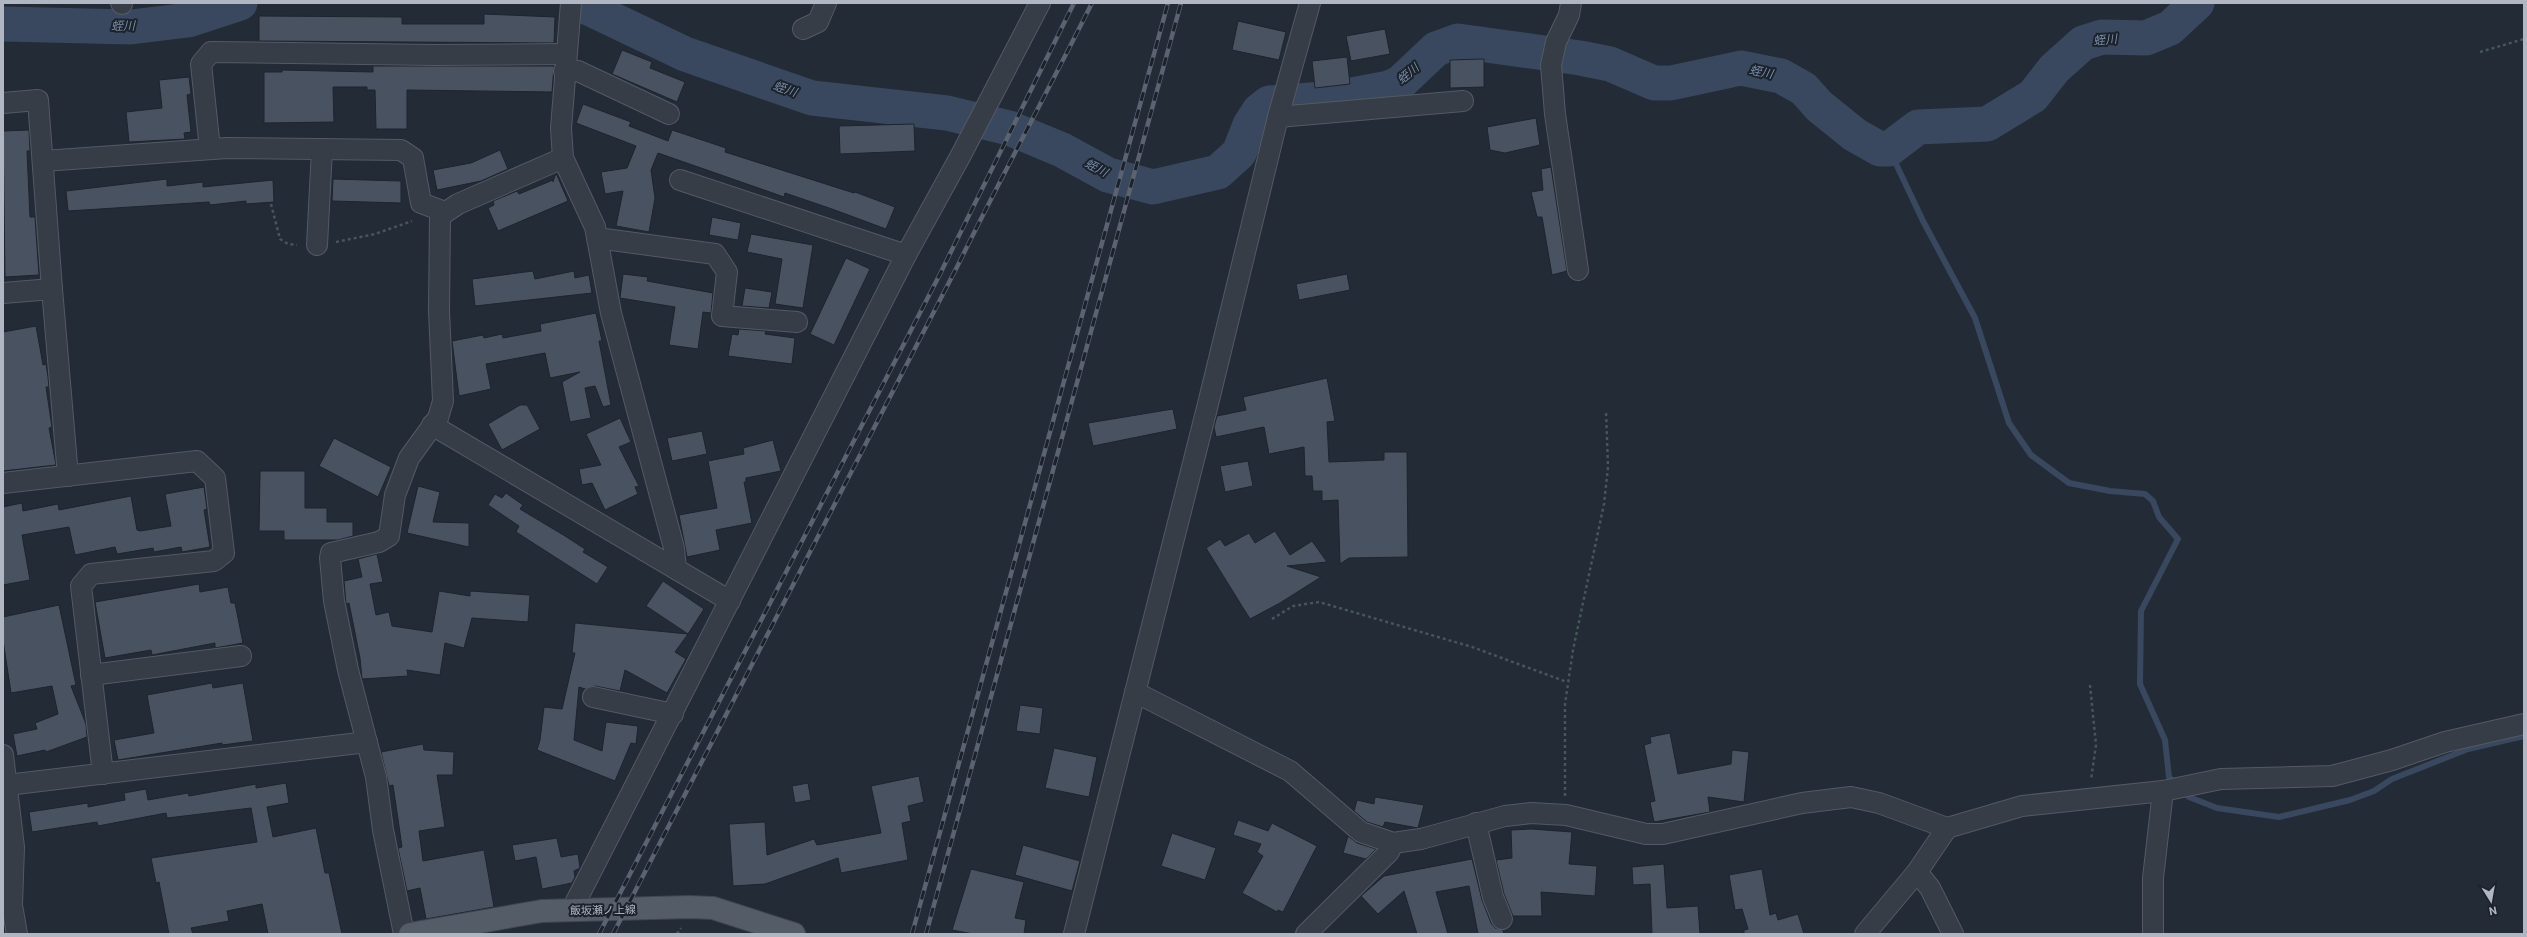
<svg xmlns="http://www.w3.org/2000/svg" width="2527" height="937" font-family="Roboto,'Noto Sans JP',sans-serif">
<rect width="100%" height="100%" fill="#222b36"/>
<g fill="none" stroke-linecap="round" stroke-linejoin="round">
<!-- stream -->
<g stroke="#39485f" stroke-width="6">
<path d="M 1889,149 L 1923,221 L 1975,318 L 2009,423 L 2031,455 L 2069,483 L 2110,491 L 2145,494 L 2153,501 L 2159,517 L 2178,539 L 2141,611 L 2140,684 L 2165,740 L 2169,777 L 2176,784"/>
<path d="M 2182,791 L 2189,797 L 2217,808 L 2279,817 L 2350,800 L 2374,791 L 2392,779 L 2468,749 L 2524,736"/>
</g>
<!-- river -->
<g stroke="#39485f" stroke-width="35">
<path d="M 578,3 L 685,54 L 812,98 L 947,113 L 1009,128 L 1062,150 L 1108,175 L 1153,187 L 1218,172 L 1239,153 L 1250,125 L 1259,111 L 1269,103 L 1336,98 L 1389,88 L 1400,83 L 1436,49 L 1458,41 L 1580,58 L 1610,64 L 1654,83 L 1671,83 L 1741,68 L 1781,76 L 1804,89 L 1819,106 L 1855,135 L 1880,149 L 1889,149 L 1918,127 L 1987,124 L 2033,96 L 2054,69 L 2083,43 L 2102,37 L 2146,38 L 2170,28 L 2197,3"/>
<path d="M 3,24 L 131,27 L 188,20 L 240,3"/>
</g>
</g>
<!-- building -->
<g fill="#495260" stroke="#1d242e">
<path d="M 484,14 L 555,17 L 554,43 L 259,41 L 259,16 L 402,17 L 402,24 L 484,24 Z"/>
<path d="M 1238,21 L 1286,32 L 1279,60 L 1232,50 Z"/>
<path d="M 1385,29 L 1390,54 L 1351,61 L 1346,36 Z"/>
<path d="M 622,50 L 652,62 L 650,68 L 685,82 L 677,102 L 612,74 Z"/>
<path d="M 1347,57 L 1350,84 L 1315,88 L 1312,61 Z"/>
<path d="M 1484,59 L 1484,87 L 1450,88 L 1450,60 Z"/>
<path d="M 373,66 L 554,66 L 552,92 L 407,90 L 407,129 L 376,129 L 375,90 L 367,90 L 367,87 L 333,87 L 334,122 L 264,123 L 264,72 L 282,72 L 282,70 L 373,72 Z"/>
<path d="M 189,77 L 191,94 L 187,95 L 191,132 L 184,133 L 185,139 L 129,142 L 126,112 L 162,108 L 159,80 Z"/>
<path d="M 583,104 L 631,122 L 629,126 L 668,141 L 672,130 L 726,148 L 725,152 L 854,193 L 855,192 L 895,207 L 886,229 L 832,209 L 785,193 L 784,197 L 658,153 L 651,170 L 655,198 L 649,232 L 616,226 L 623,191 L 605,194 L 601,172 L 627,168 L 636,146 L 576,123 Z"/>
<path d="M 1536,118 L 1540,145 L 1505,153 L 1490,150 L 1487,127 Z"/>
<path d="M 914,124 L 915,151 L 840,154 L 839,126 Z"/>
<path d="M 29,130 L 30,151 L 27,151 L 30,217 L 35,217 L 39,275 L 5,277 L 3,131 Z"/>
<path d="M 500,150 L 508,169 L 481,181 L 437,190 L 433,170 L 471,163 Z"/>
<path d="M 1551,167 L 1567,271 L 1552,275 L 1542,217 L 1537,217 L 1531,192 L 1543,190 L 1541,169 Z"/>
<path d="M 556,173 L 568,201 L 498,231 L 488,208 L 494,205 L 493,201 L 517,191 L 519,194 L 553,180 L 553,182 Z"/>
<path d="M 167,179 L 167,186 L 203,182 L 203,187 L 273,180 L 274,202 L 246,204 L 246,201 L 210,205 L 209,202 L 68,211 L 66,191 Z"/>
<path d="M 333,179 L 401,181 L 401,203 L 332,201 Z"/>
<path d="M 712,217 L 741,223 L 738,240 L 709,235 Z"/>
<path d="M 751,234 L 813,245 L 803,308 L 775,304 L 782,259 L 747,252 Z"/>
<path d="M 846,258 L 870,269 L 834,345 L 810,334 Z"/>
<path d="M 533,271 L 535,279 L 574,271 L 575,278 L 589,275 L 592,293 L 475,306 L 472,279 Z"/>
<path d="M 623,274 L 648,277 L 647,281 L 713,293 L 711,313 L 703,312 L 698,349 L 669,345 L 675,307 L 620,298 Z"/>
<path d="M 1347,274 L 1350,290 L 1299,300 L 1296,284 Z"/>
<path d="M 745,288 L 772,292 L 769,308 L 742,306 Z"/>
<path d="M 596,313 L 602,341 L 599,341 L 611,405 L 603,407 L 595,386 L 585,388 L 591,418 L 570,422 L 562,382 L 580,372 L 550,378 L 545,353 L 486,364 L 491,389 L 459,396 L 452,341 L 483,335 L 484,338 L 502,334 L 503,338 L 541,331 L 540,324 Z"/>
<path d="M 36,326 L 43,365 L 46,364 L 48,377 L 49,387 L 46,387 L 52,427 L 49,428 L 56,465 L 3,471 L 3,332 Z"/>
<path d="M 739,329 L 766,331 L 765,334 L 795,338 L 792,364 L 728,356 L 732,334 L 738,335 Z"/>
<path d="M 1327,378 L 1335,421 L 1327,422 L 1329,462 L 1384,460 L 1384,452 L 1407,452 L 1408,557 L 1349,558 L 1340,564 L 1338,500 L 1322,501 L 1322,491 L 1313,491 L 1312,476 L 1305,476 L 1304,447 L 1269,454 L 1264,427 L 1216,437 L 1214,427 L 1217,416 L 1246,410 L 1243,397 Z"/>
<path d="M 520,405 L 527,405 L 540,429 L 502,450 L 488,424 Z"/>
<path d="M 1173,409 L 1177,429 L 1093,446 L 1088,423 Z"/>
<path d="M 620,418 L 631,442 L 619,447 L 639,486 L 635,487 L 638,494 L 605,510 L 592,483 L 582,485 L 579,469 L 601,465 L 586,434 Z"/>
<path d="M 702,431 L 707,454 L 672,461 L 667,438 Z"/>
<path d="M 334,438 L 391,467 L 378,497 L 319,466 Z"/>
<path d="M 773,440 L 781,471 L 746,478 L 746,482 L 744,482 L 752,523 L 716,530 L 720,550 L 687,557 L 679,515 L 717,508 L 708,461 L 744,454 L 743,448 Z"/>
<path d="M 1248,461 L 1253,486 L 1225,492 L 1220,466 Z"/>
<path d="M 260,471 L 305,471 L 305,508 L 327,508 L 327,522 L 353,522 L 353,536 L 338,540 L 284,540 L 284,531 L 259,531 Z"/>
<path d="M 418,486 L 440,492 L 433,522 L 469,523 L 469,547 L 407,533 Z"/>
<path d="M 204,487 L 207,509 L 204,510 L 210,547 L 182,552 L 181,547 L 154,552 L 153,548 L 117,554 L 115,547 L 75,555 L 69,527 L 22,535 L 30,580 L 3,585 L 3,507 L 22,503 L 23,511 L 58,504 L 59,510 L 131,496 L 137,530 L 140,531 L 171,526 L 165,494 Z"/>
<path d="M 506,493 L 523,505 L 520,509 L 565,536 L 585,549 L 583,552 L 608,567 L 597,584 L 516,532 L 519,526 L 488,505 L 495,494 L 502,498 Z"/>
<path d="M 1275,531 L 1290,555 L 1312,541 L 1327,562 L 1287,566 L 1321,577 L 1280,603 L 1250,619 L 1206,548 L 1220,539 L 1225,546 L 1249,533 L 1255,543 Z"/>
<path d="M 377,554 L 383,582 L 370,584 L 376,615 L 389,612 L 392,626 L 432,632 L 439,591 L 470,596 L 470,591 L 530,595 L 528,622 L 472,618 L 464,648 L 445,643 L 440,675 L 407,670 L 408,676 L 362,679 L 360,658 L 349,603 L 346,604 L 344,581 L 362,577 L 358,559 Z"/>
<path d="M 663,581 L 704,609 L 688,634 L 646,606 Z"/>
<path d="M 199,584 L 200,592 L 228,587 L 231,603 L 235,603 L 243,643 L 215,648 L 215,643 L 152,655 L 151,650 L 105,658 L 95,602 Z"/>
<path d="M 59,605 L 76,685 L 71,686 L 86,724 L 87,737 L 46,752 L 45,750 L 17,756 L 13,734 L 37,729 L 35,723 L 58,714 L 52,686 L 11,693 L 3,640 L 3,617 Z"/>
<path d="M 575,623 L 688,634 L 675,652 L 686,659 L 667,693 L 625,670 L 620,691 L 595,686 L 585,689 L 579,687 L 574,740 L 602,751 L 606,722 L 638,726 L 636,744 L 631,743 L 615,781 L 537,750 L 540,740 L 544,707 L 562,709 L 575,653 L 572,653 Z"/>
<path d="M 212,683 L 213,688 L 243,683 L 253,741 L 222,745 L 222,743 L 118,760 L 114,740 L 154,733 L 147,695 Z"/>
<path d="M 1020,705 L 1043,708 L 1040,734 L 1016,731 Z"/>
<path d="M 1670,733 L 1678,774 L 1731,764 L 1732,750 L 1749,752 L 1744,802 L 1708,797 L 1710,812 L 1654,822 L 1650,802 L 1655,801 L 1644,745 L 1651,743 L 1650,737 Z"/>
<path d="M 423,744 L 424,750 L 454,752 L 453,775 L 437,775 L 445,827 L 419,831 L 423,861 L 484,850 L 494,907 L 426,919 L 420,888 L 407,891 L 398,848 L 402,847 L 393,785 L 389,786 L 381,752 Z"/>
<path d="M 1054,748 L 1097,757 L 1089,797 L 1045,788 Z"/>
<path d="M 919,776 L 924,802 L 908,806 L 911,821 L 902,823 L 908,860 L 841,873 L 838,858 L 765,884 L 733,886 L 729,824 L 765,822 L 767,855 L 814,839 L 817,845 L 881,833 L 871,786 Z"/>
<path d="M 286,783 L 289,803 L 267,807 L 273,837 L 316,828 L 325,873 L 329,873 L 342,934 L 268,934 L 262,904 L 227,911 L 229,921 L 191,928 L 193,934 L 169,934 L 159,882 L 156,883 L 151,858 L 257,842 L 251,808 L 167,818 L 166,813 L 98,826 L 97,822 L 32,832 L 29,812 L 88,803 L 88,807 L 125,800 L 124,793 L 146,789 L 148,800 L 188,793 L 189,796 L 256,784 L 256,788 Z"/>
<path d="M 808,783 L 811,800 L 795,803 L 792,786 Z"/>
<path d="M 1375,797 L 1424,805 L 1418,828 L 1385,822 L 1383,827 L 1367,822 L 1354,811 L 1357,800 L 1374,804 Z"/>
<path d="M 1238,820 L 1268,831 L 1272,823 L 1317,846 L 1283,912 L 1278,910 L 1277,912 L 1242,893 L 1263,856 L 1257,852 L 1261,844 L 1233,835 Z"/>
<path d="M 1531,829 L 1572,832 L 1569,864 L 1597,866 L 1595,896 L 1541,892 L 1542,916 L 1513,916 L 1504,894 L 1496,860 L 1512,858 L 1511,830 Z"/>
<path d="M 1172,833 L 1216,848 L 1205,880 L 1161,866 Z"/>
<path d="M 1348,836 L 1357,843 L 1376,849 L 1366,859 L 1343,853 Z"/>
<path d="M 557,838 L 561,857 L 578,854 L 580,868 L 574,871 L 575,877 L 572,883 L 542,889 L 536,857 L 515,861 L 512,845 Z"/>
<path d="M 1023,845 L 1080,861 L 1072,891 L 1015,875 Z"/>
<path d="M 1472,859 L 1482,900 L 1491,923 L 1495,928 L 1503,930 L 1504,934 L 1478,934 L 1469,886 L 1436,892 L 1448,934 L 1417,934 L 1404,891 L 1378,914 L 1361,896 L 1384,876 Z"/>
<path d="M 1664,864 L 1667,908 L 1698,906 L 1700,934 L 1652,934 L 1650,884 L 1633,885 L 1632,867 Z"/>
<path d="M 971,869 L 1024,882 L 1015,918 L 1026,920 L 1024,934 L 973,934 L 952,930 Z"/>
<path d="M 1762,869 L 1770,915 L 1776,913 L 1778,920 L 1798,914 L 1804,934 L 1744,934 L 1744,930 L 1748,929 L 1742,909 L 1735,910 L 1729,875 Z"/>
</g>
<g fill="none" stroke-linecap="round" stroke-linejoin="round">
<!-- minor casing -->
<g stroke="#535a65" stroke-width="22">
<g id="minor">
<path d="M 121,3 L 122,4"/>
<path d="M 571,3 L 561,128 L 563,158 L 595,227 L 611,313 L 674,548 L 676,569"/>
<path d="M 1571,3 L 1569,15 L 1556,42 L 1551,65 L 1555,114 L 1578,270"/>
<path d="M 803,29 L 818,22 L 826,3"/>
<path d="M 564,71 L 578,71 L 669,114"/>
<path d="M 3,103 L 38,100 L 52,289 L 3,293"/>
<path d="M 1278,117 L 1463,101"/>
<path d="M 210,149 L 201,64 L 211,52 L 434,55 L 566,54"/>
<path d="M 43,161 L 227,148 L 401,150 L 413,158 L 421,203 L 445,212"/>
<path d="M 680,180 L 906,255"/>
<path d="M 597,238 L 715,254 L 727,272 L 722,316 L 797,322"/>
<path d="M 317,245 L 322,149"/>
<path d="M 52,289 L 68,476"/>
<path d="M 432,425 L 730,601"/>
<path d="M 3,483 L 197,461 L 215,478 L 224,553 L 214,561 L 91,574 L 81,586 L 103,774"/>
<path d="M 91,675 L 241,656"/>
<path d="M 1135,692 L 1290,771 L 1361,832 L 1393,843 L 1421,839 L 1505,816 L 1531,813 L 1566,815 L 1646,834 L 1663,834 L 1802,803 L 1851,797 L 1879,803 L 1947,828 L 2022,806 L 2163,791 L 2221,779 L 2332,776 L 2392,760 L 2445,742 L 2524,724"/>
<path d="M 593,697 L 673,714"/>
<path d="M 3,755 L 14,847 L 12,905 L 17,934"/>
<path d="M 7,785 L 367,742"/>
<path d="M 1476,823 L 1493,897 L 1502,919"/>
<path d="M 1917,872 L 1930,888 L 1953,934"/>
<path d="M 571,911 L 906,255 L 961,155 L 1040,3"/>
<path d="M 404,934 L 383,830 L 376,777 L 348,670 L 334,601 L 330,558 L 331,553 L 379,542 L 389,536 L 395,495 L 409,458 L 438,418 L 443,401 L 439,311 L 440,216 L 458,204 L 563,158"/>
<path d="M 1074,934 L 1207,408 L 1278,117 L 1310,3"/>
<path d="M 1306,934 L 1389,852 L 1393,843"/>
<path d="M 1865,934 L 1917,872 L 1947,828"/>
<path d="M 2153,934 L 2153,878 L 2163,791"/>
</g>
</g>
<!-- major casing -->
<g stroke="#3f4650" stroke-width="24">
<path id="major" d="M 410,934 L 542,911 L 690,907 L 713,908 L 794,934"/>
</g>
<!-- path -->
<g stroke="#465659" stroke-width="2.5" stroke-dasharray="3 3" stroke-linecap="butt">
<path d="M 2480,52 L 2524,39"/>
<path d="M 271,204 L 280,239 L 288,244 L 297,245"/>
<path d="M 336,242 L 375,234 L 412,221"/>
<path d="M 1272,619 L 1293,606 L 1319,602 L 1472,647 L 1567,682"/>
<path d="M 2090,685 L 2096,745 L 2091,780"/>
<path d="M 1565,796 L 1565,704 L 1573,650 L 1604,504 L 1608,467 L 1606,411"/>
<path d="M 677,934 L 681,928"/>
</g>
<!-- minor -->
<use href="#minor" stroke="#363d47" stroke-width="20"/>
<!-- major -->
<use href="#major" stroke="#545c67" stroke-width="22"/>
<!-- rail casing -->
<g stroke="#5a6370" stroke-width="4.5">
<g id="rail">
<path d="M 599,934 L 939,276 L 1074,3"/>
<path d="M 613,934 L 958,265 C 1001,177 1048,91 1092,3"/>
<path d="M 912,934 L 1168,3"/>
<path d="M 926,934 L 1181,3"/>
</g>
</g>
<!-- rail -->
<use href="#rail" stroke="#1b222c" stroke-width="3" stroke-dasharray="9" stroke-linecap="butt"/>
</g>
<g text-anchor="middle" stroke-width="4" stroke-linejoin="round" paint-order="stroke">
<!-- street labels -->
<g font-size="11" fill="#b0b7c3" stroke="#1b222c">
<text transform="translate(603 910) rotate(-1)" y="4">飯坂瀬ノ上線</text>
</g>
<!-- water labels -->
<g font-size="12" font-style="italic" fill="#7b8eaa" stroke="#1b222c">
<text transform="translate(123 26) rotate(-1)" y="4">蛭川</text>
<text transform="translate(2105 40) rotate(-6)" y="4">蛭川</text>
<text transform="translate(1761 72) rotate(11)" y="4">蛭川</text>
<text transform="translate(1408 74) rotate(-40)" y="4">蛭川</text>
<text transform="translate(785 89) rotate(19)" y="4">蛭川</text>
<text transform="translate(1096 168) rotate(27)" y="4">蛭川</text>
</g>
</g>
<!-- border -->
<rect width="2527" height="937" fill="none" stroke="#b0b7c3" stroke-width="8"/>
<!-- north arrow -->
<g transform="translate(2491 901) rotate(169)" stroke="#1b222c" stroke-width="3" paint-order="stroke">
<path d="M0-3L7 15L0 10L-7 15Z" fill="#b0b7c3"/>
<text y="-6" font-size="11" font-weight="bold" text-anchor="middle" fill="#b0b7c3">N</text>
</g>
</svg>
